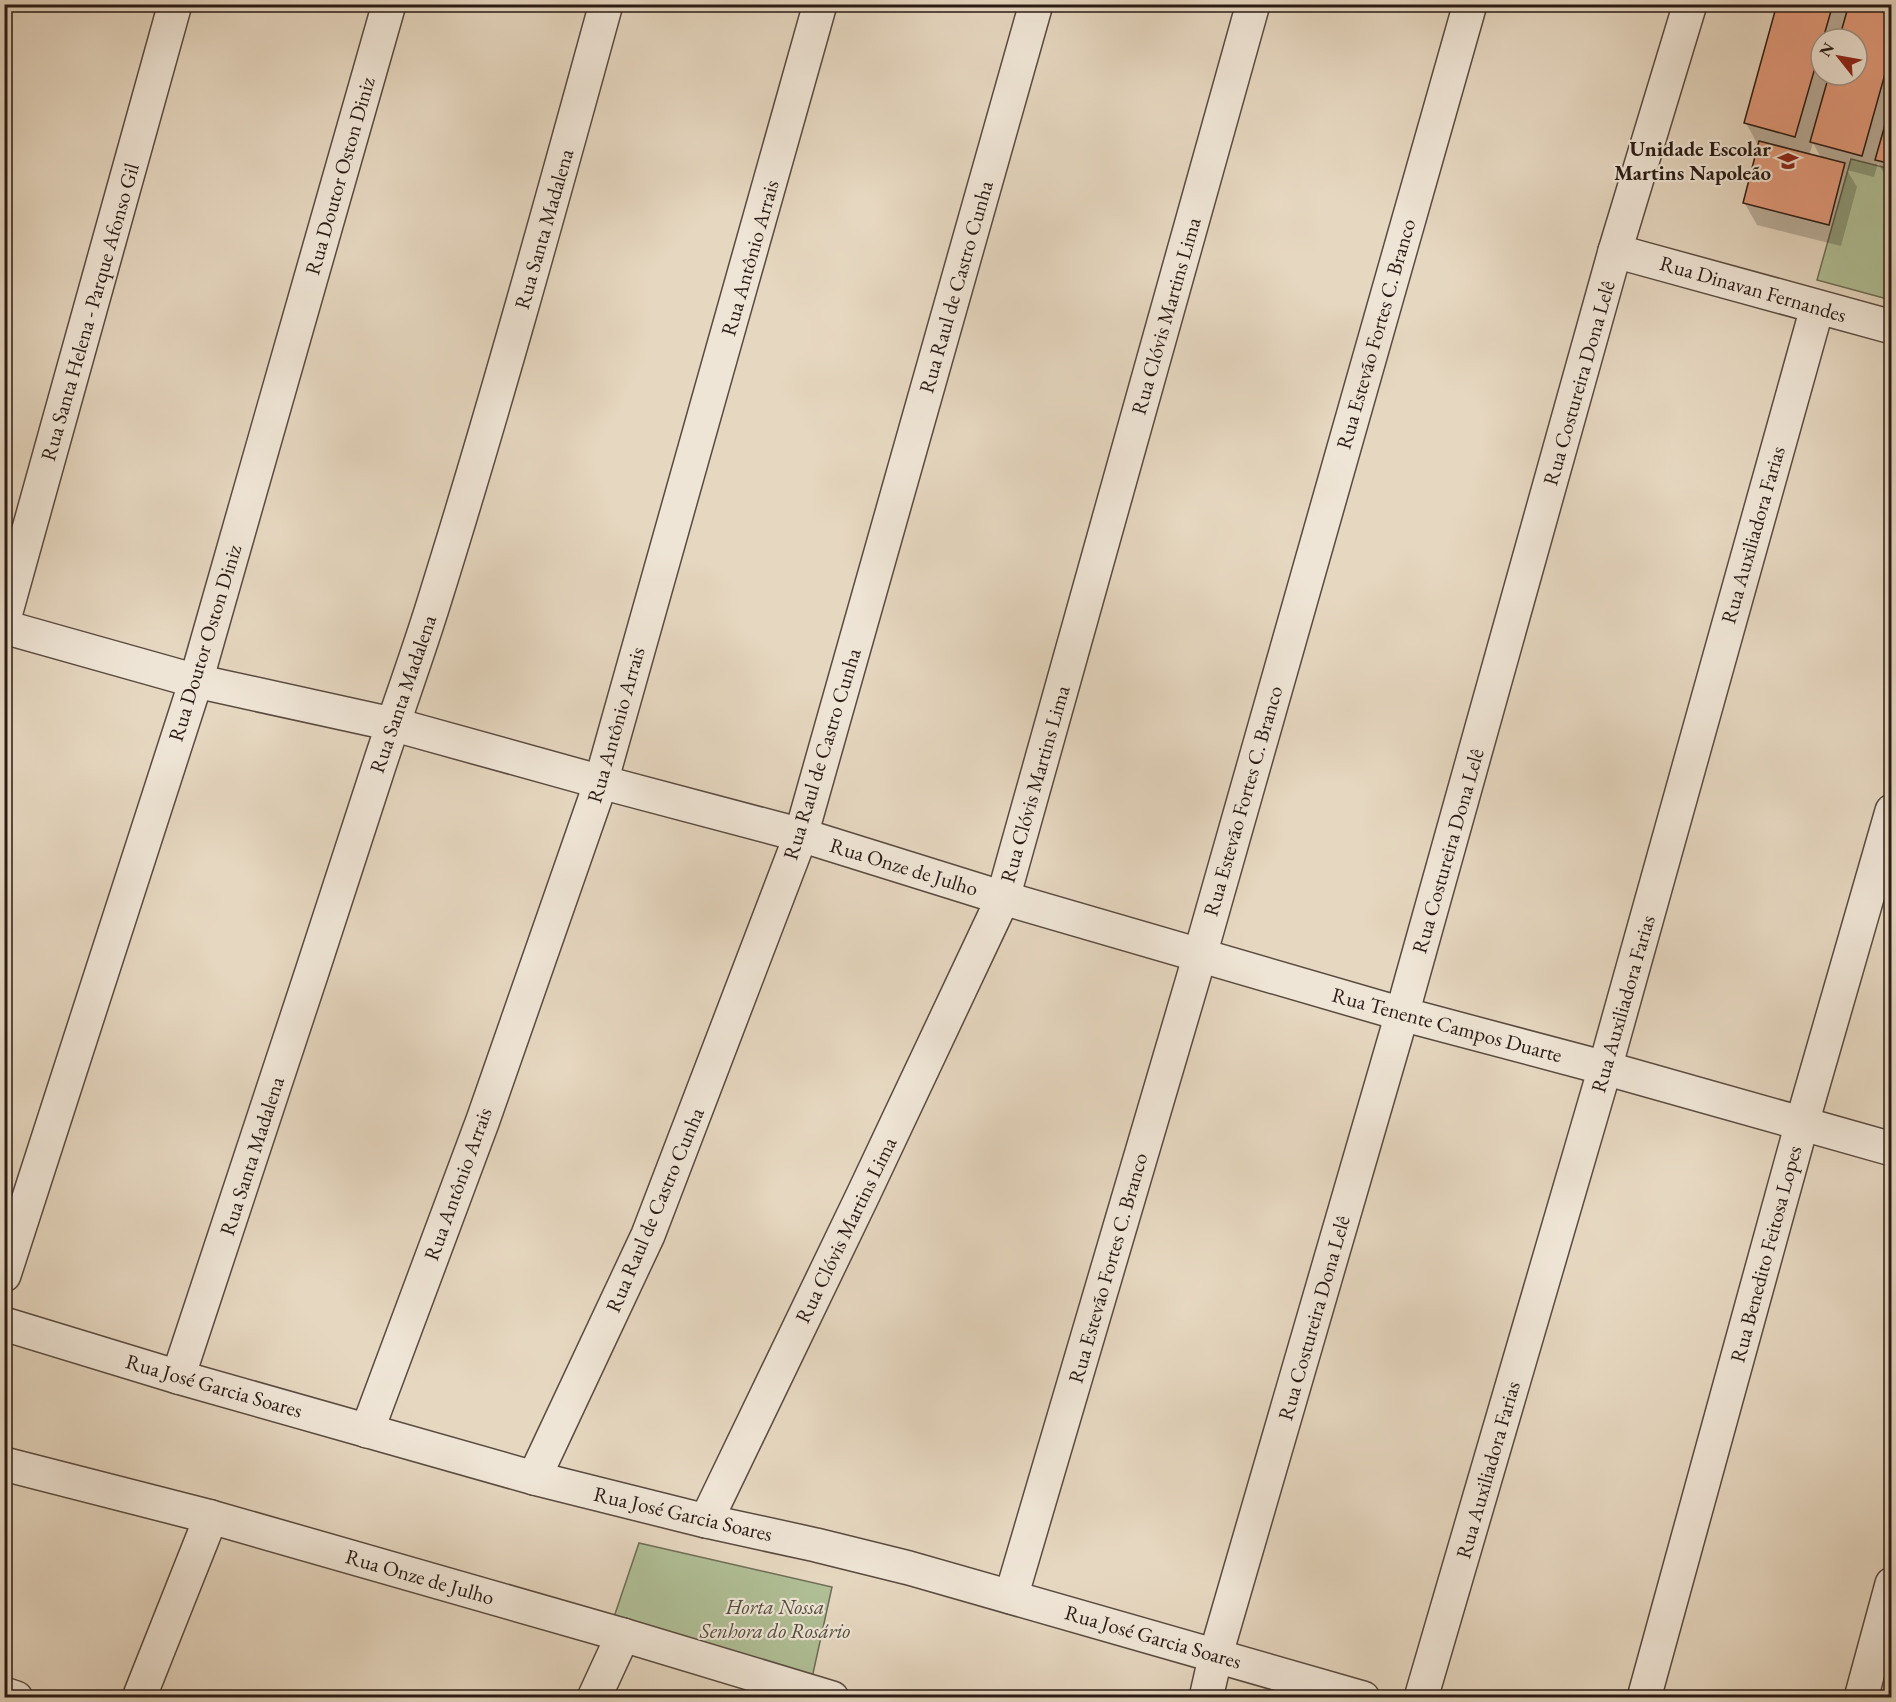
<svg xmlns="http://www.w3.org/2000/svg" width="1896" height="1702" font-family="'EB Garamond',serif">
<rect width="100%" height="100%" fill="#e6d7c0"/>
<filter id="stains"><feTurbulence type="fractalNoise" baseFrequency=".00333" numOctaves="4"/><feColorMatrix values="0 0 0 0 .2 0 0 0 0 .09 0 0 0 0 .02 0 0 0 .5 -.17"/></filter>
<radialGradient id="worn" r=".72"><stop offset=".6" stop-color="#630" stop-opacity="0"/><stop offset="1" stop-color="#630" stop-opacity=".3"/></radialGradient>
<!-- green -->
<g fill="#b0bf96" stroke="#6d6d56" stroke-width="1.5">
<path d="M 1851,159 L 1891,169 L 1891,300 L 1817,280 Z"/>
<path d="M 639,1543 L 832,1587 L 812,1678 L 614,1617 Z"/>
</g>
<!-- shadow -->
<path fill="#0003" fill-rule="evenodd" d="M 1779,4 L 1892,4 L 1892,182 L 1889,182 L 1878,163 L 1874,177 L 1847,170 L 1857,187 L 1841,246 L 1757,225 L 1744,202 L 1759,147 L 1746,123 ZM 1821,39 L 1857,39 L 1857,75 L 1821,75 ZM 1813,143 L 1822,159 L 1809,156 Z"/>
<!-- building -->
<g fill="#e39b7b" stroke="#2a1b15" stroke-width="1.5">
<path d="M 1777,4 L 1833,4 L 1823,39 L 1821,39 L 1821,47 L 1795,137 L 1744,123 Z"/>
<path d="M 1849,4 L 1892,4 L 1892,49 L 1862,156 L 1810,142 L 1829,75 L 1857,75 L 1857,39 L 1839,39 Z"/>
<path d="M 1892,100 L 1892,164 L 1875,160 Z"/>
<path d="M 1759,141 L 1845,163 L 1829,225 L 1743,203 Z"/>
</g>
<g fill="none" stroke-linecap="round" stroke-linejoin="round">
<!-- minor casing -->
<g stroke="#594a40" stroke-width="36">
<g id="minor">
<path d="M 1615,251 L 1892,327"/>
<path d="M 4,619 L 175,4"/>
<path d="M 4,627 L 196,681 L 392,724 L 601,782 L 801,835 L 1003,898 L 1402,1014 L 1605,1068 L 1892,1149"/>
<path d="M 4,1275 L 196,681 L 389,4"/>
<path d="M 4,1324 L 178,1377 L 534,1478 L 706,1521 L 816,1545 L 909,1568 L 1363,1698"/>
<path d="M 178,1377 C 246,1173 313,970 379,766 C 397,711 417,657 434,602 C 496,404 551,204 606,4"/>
<path d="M 367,1431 L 483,1120 L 601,782 L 820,4"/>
<path d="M 4,1464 L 211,1517 L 623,1635 L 832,1698"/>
<path d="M 534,1478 L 648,1235 L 801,835 L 1036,4"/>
<path d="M 706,1521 L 863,1195 L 1003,898 L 1253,4"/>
<path d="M 1011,1597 L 1200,955 L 1470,4"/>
<path d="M 4,1694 L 16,1698"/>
<path d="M 139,1698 L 211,1517"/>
<path d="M 594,1698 L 623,1635"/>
<path d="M 1206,1698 L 1216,1654 L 1402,1014 L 1615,251 L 1690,4"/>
<path d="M 1421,1698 L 1605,1068 L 1817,308"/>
<path d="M 1644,1698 L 1802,1123 L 1892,811"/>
<path d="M 1861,1698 L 1892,1584"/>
</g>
</g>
<!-- minor -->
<use href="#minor" stroke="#efe5d6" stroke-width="33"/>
</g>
<!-- icons -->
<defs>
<g id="school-bare" transform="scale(1.62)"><path d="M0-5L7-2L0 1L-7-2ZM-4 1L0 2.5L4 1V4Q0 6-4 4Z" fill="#8f2418" stroke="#efe5d6" stroke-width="2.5" paint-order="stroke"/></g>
</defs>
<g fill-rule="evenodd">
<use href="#school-bare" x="1788" y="161"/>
</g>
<g text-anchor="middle" stroke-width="4.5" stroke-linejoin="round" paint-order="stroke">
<!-- poi labels -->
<g font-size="21" font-weight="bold" fill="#2a1b15" stroke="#efe5d6" text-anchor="end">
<text x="1771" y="156">Unidade Escolar<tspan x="1771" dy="24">Martins Napoleão</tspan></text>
</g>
<!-- street labels -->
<g font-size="21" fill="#2a1b15" stroke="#efe5d6">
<text transform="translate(340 176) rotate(-74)" y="7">Rua Doutor Oston Diniz</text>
<text transform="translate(544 229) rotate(-74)" y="7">Rua Santa Madalena</text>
<text transform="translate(750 258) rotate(-74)" y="7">Rua Antônio Arrais</text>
<text transform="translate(956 287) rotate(-74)" y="7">Rua Raul de Castro Cunha</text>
<text transform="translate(1753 289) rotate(16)" y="7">Rua Dinavan Fernandes</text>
<text transform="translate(90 312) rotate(-74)" y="7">Rua Santa Helena - Parque Afonso Gil</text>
<text transform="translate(1166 316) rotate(-74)" y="7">Rua Clóvis Martins Lima</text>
<text transform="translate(1376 334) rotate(-74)" y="7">Rua Estevão Fortes C. Branco</text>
<text transform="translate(1579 383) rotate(-74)" y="7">Rua Costureira Dona Lelê</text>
<text transform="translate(1753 535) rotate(-74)" y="7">Rua Auxiliadora Farias</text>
<text transform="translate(205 643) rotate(-73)" y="7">Rua Doutor Oston Diniz</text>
<text transform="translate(403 694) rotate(-71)" y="7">Rua Santa Madalena</text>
<text transform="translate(616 725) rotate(-74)" y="7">Rua Antônio Arrais</text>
<text transform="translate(822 754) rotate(-73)" y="7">Rua Raul de Castro Cunha</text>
<text transform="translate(1035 784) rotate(-74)" y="7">Rua Clóvis Martins Lima</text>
<text transform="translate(1243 801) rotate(-74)" y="7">Rua Estevão Fortes C. Branco</text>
<text transform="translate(1448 851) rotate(-74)" y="7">Rua Costureira Dona Lelê</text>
<text transform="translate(904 867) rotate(17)" y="7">Rua Onze de Julho</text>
<text transform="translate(1623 1004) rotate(-74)" y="7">Rua Auxiliadora Farias</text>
<text transform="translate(1447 1025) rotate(15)" y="7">Rua Tenente Campos Duarte</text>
<text transform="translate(252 1156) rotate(-72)" y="7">Rua Santa Madalena</text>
<text transform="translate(458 1184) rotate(-70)" y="7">Rua Antônio Arrais</text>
<text transform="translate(655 1210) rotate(-67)" y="7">Rua Raul de Castro Cunha</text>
<text transform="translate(846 1230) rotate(-64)" y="7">Rua Clóvis Martins Lima</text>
<text transform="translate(1766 1254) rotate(-75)" y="7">Rua Benedito Feitosa Lopes</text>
<text transform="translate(1108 1268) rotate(-74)" y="7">Rua Estevão Fortes C. Branco</text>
<text transform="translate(1314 1318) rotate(-74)" y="7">Rua Costureira Dona Lelê</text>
<text transform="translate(214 1386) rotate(16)" y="7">Rua José Garcia Soares</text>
<text transform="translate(1488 1470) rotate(-74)" y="7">Rua Auxiliadora Farias</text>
<text transform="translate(683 1514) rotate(13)" y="7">Rua José Garcia Soares</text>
<text transform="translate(420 1577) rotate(16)" y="7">Rua Onze de Julho</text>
<text transform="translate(1153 1637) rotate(16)" y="7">Rua José Garcia Soares</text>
</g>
<!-- park labels -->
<g font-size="21" font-style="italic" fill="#524c3c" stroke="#efe5d6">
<text x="775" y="1614">Horta Nossa<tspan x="775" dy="24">Senhora do Rosário</tspan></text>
</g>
</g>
<!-- margin -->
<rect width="1896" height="1702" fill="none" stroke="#e6d7c0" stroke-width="24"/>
<rect x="6" y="6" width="1884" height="1690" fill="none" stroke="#2a1b15" stroke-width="3"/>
<rect x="12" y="12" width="1872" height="1678" fill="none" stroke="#2a1b15" stroke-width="1.5"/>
<!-- north arrow -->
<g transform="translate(1839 57) rotate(301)"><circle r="28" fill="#efe5d6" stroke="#a09489" stroke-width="1.5"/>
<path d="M0-4.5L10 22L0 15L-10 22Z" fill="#8f2418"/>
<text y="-9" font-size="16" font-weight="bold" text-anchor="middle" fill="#2a1b15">N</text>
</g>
<rect width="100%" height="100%" filter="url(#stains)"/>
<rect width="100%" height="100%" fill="url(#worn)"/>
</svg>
